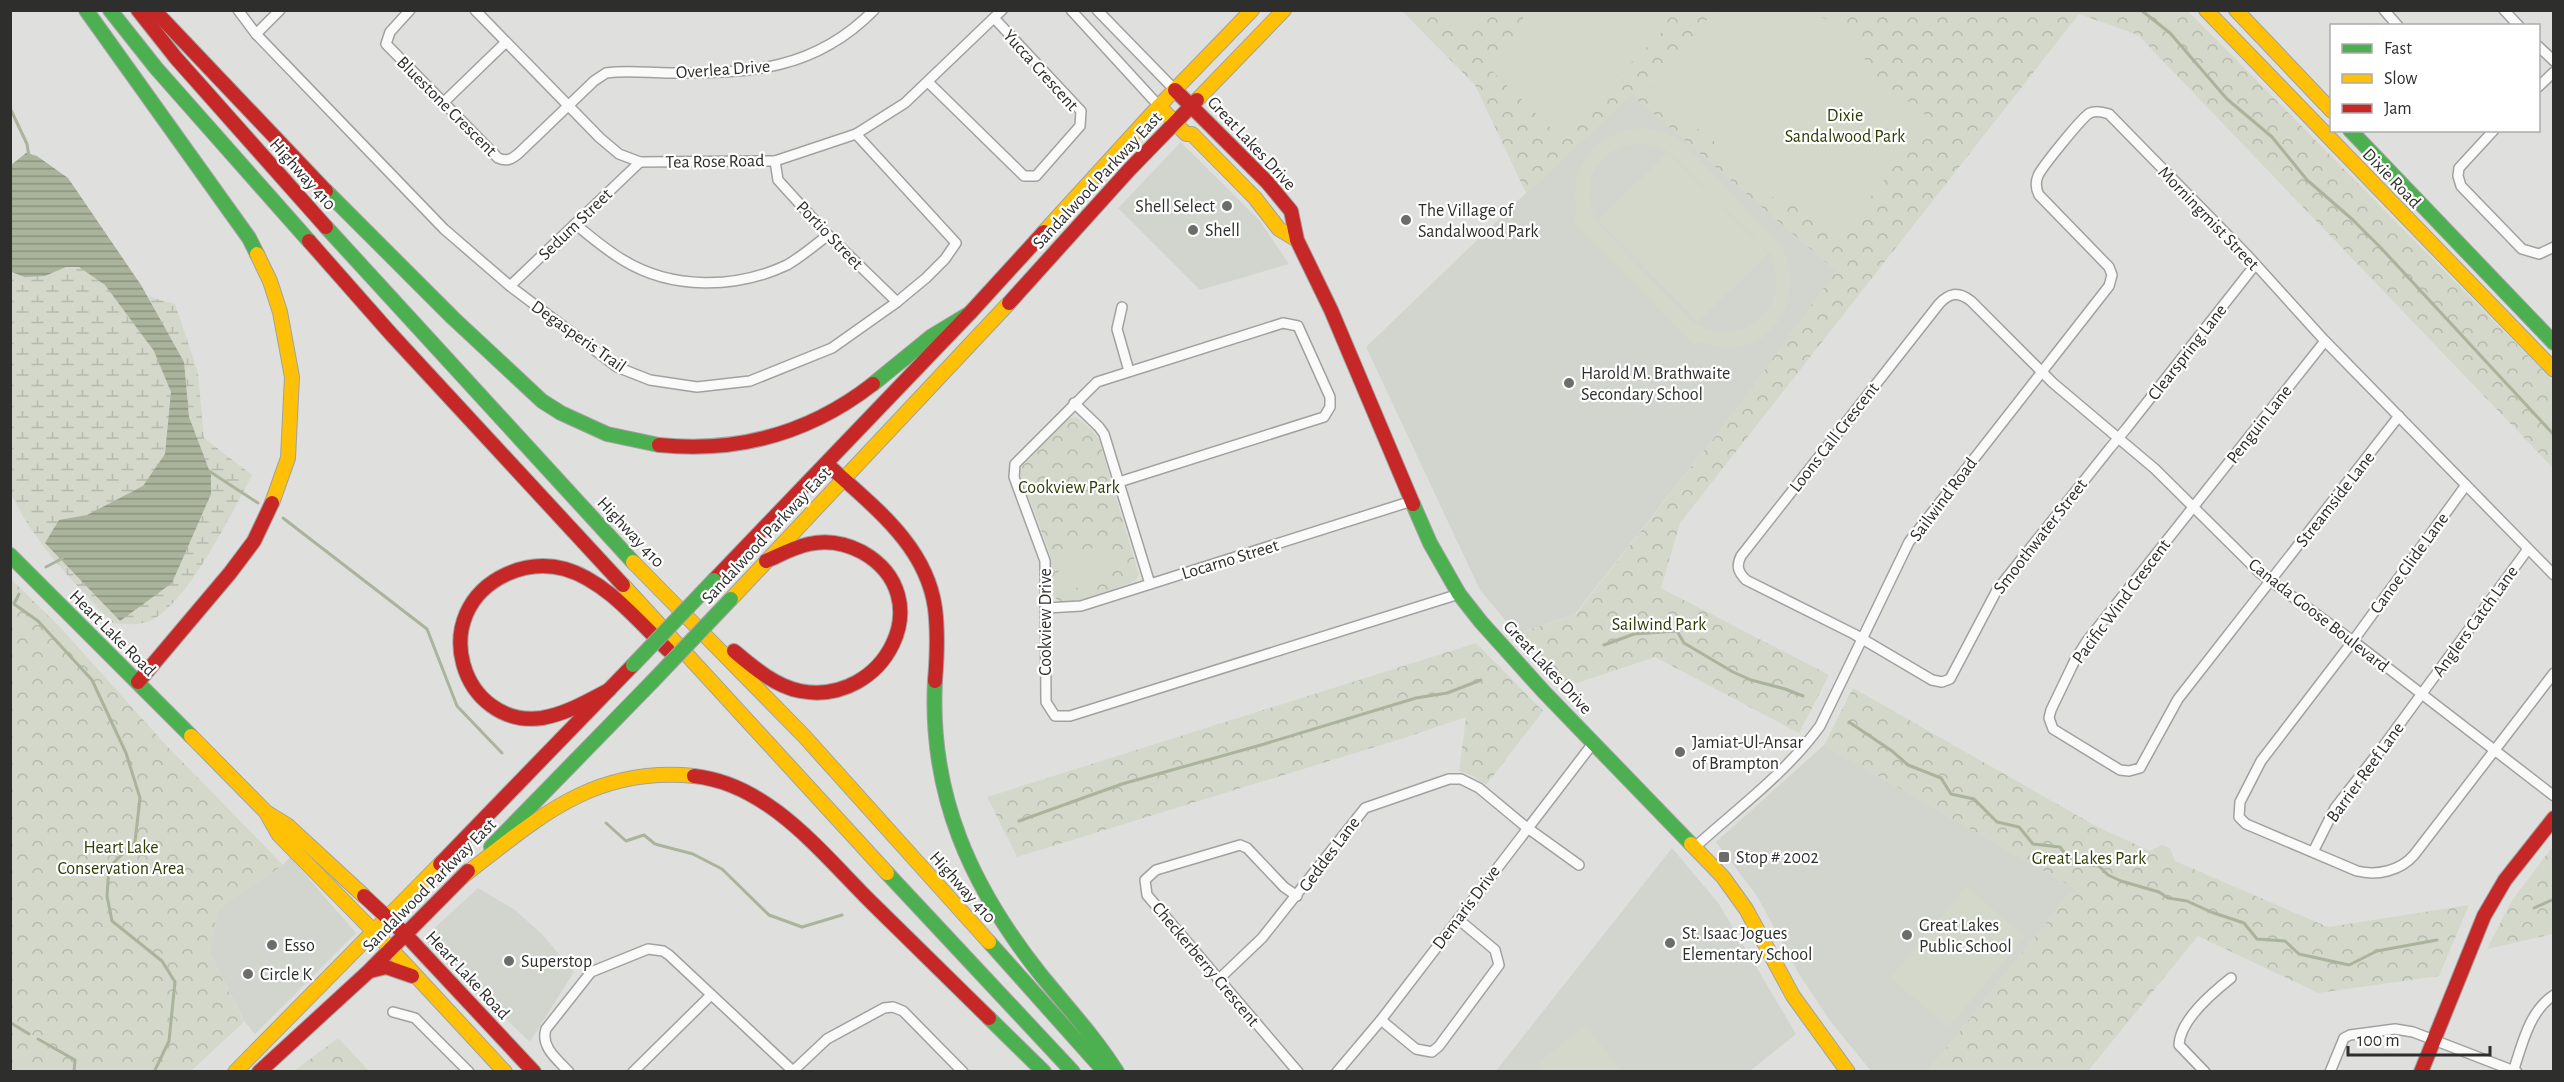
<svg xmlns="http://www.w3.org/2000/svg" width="2564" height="1082" font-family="'Alegreya Sans',sans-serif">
<defs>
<pattern id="wetland-marsh" width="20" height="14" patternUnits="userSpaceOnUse" patternTransform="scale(1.5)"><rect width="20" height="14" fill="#d3d8ca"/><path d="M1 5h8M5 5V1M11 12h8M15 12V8" fill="none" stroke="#b5baae"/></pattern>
<pattern id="park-crowns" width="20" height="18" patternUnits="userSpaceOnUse" patternTransform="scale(1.5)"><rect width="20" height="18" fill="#d3d8ca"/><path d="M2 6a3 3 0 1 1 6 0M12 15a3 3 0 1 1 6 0" fill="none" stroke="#b5baae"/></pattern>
<pattern id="water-rules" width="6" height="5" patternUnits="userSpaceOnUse" patternTransform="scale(1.5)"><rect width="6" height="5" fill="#aab39b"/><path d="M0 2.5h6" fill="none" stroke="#8b927f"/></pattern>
</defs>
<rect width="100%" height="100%" fill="#dfe0dd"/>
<!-- built -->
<g fill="#d2d5cd">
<path d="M 1632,94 L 1837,271 L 1729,419 L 1575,614 L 1517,634 L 1480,590 L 1366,347 L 1526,193 Z"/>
<path d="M 1181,142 L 1260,221 L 1289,264 L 1200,290 L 1118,208 Z"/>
<path d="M 1824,745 L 2074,888 L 1928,1071 L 1871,1071 L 1831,1022 L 1799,974 L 1757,896 L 1716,842 Z"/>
<path d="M 1672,848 L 1719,904 L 1796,1034 L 1750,1071 L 1495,1072 Z"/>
<path d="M 290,857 L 356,933 L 255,1034 L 244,1021 L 209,952 L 218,909 L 283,865 Z"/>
<path d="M 478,888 L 515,910 L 542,934 L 574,972 L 530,1042 L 428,945 L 428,934 Z"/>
</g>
<!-- wetland -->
<path fill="url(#wetland-marsh)" d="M 66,267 L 79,267 L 105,285 L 175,304 L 198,373 L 204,438 L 252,475 C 231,514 189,602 150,621 C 138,626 125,624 113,623 C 74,583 36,545 11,494 L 11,274 L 45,276 Z"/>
<!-- park -->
<g fill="url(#park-crowns)">
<path d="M 1402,11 L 2188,11 L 2553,381 L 2553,468 L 2138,35 L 2079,14 L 1680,523 L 1661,588 L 1829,675 L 1799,733 L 1655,657 L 1568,686 L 1517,634 L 1576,614 L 1729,419 L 1836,271 L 1632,95 L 1526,193 L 1475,85 Z"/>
<path d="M 1076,417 L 1093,431 L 1099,440 L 1139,575 L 1136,580 L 1130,583 C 1116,588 1072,606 1059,601 C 1055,599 1055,597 1053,594 L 1050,554 L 1020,474 L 1022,466 L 1067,419 Z"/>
<path d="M 11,579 L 60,627 L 164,743 L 283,865 L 218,909 L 209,952 L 244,1022 L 191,1071 L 11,1071 Z"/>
<path d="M 1476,643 L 1543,711 L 1486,785 L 1473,776 L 1459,771 L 1466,717 L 1404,738 L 1017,857 L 987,797 Z"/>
<path d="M 1853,688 L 2096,826 L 2150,851 L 2161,845 L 2170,848 L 2175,861 L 2328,927 L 2469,905 L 2439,976 L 2318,993 L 2198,936 L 2088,1071 L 1928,1071 L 2074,888 L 1824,745 Z"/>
<path d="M 2553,846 L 2553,934 L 2487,949 L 2511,902 Z"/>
<path d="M 338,1038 L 369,1071 L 294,1071 Z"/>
</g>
<!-- pitch -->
<g fill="#d3d8ca" fill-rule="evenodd">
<path d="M 1433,11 L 1485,11 L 1459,37 Z"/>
<path d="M 1523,11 L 1528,11 L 1528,25 L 1543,11 L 1646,11 L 1665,29 L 1558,135 L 1487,66 L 1526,27 L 1523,27 Z"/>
<path d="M 1714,11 L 1791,11 L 1812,13 L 1833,22 L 1850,36 L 1863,54 L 1869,71 L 1932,120 L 1838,238 C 1829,231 1799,203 1790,201 C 1782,198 1771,198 1763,195 C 1740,188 1718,165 1715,142 L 1650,91 Z"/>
<path d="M 1643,128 L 1665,132 L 1685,144 L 1782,247 C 1810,305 1761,369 1699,341 L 1695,345 L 1572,220 L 1577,215 C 1567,167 1595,131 1643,128 ZM 1641,143 L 1657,146 L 1672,154 L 1771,255 C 1778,274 1780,295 1766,312 C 1752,330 1725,338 1704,328 C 1687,321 1675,304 1663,291 C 1641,269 1620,247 1599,225 C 1576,187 1596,146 1641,143 Z"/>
<path d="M 1668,152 L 1768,254 L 1698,322 L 1598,220 Z"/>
<path d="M 1105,545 L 1113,579 L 1063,591 L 1055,557 Z"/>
<path d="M 1966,887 L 2025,936 L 1949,1027 L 1890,978 Z"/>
<path d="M 1585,1025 L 1622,1071 L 1540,1071 L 1535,1065 Z"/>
</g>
<!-- water -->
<path fill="url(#water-rules)" d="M 26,153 L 37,156 L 68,178 L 141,285 L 184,362 L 189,417 L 211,475 L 211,494 L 172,583 L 120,621 L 45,543 L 59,520 L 87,515 L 143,486 L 165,454 L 171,392 L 154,351 L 105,285 L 79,267 L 66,267 L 45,276 L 25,277 L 11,272 L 11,165 Z"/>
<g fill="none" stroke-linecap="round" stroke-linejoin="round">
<!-- stream -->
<g stroke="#aab39b" stroke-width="3">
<path d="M 2141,10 L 2170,33 L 2227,99 L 2272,137 L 2307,180 L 2353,220 L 2381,248 L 2554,435"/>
<path d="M 10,108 L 27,144 L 29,157"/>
<path d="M 209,471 L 258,503"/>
<path d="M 283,518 L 427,629 L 457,706 L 502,753"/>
<path d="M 46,567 L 63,558"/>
<path d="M 19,594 L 14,604 L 38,621 L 92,680 L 126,753 L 140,798 L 135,842 L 109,867 L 107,896 L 112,921 L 162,961 L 175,982 L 169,1041 L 154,1072"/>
<path d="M 1604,645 L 1634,634 L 1677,631 L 1684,643 L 1733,672 L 1751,680 L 1785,689 L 1803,696"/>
<path d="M 1849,722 L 1892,751 L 1908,765 L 1941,778 L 1951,794 L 1974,799 L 1997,822 L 2019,827 L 2033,844 L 2060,847 L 2072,863 L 2099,866 L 2108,875 L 2121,881 L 2159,892 L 2168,898 L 2187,901 L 2211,912 L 2244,923 L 2257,939 L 2285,941 L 2299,954 L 2349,965 L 2377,951 L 2437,940"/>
<path d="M 1019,821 L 1122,784 L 1261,745 L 1416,698 L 1447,693 L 1481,680"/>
<path d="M 606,823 L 626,841 L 644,835 L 655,844 L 693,854 L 722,869 L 769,915 L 802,927 L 842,915"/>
<path d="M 2534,908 L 2554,899"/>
<path d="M 11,1023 L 29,1034"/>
<path d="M 38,1039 L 75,1060 L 74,1072"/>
</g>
<!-- street casing -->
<g stroke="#a1a2a0" stroke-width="12">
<g id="street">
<path d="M 238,10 L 256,34 L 444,229 L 510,286 L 617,367 L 650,380 L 697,387 L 750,381 L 832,348 L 897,302 L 926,278 L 945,259 L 956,243 L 856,134"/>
<path d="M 410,10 L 390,32 L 386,44 L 498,158 C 507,162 512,159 519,153 L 594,81 L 606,73 C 627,70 649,73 670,73 C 750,73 814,71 874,10"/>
<path d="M 475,10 L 600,138 L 619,154 L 640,162 L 775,161 L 856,134 L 905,103 L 1002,10"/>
<path d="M 1071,10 L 1159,106"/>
<path d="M 1097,10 L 1175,90"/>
<path d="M 2384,10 L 2398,26"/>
<path d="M 2504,10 L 2519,26"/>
<path d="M 256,34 L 280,10"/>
<path d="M 2538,46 L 2554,61"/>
<path d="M 928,82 L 1024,176 L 1036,176 L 1080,126 L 1081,111 L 994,18"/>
<path d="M 2538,87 L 2554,72"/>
<path d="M 443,103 L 506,42"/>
<path d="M 2494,130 L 2459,168 L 2458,176 L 2461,186 L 2522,249 L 2539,254 L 2554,247"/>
<path d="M 775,161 L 778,180 L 828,235 L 897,302"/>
<path d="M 575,224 C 590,236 606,250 623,260 C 672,290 736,289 787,265 C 801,257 815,245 828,235"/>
<path d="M 2255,265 L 2126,429 C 2121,435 2115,442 2110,448 L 1997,590 L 1950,679 L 1942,682 L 1932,680 L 1854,634 L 1746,580 C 1738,572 1736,566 1741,556 L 1939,304 C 1949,293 1958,291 1971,301 L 2053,383 L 2155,469 L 2260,573 L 2353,641 L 2554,796"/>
<path d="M 510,286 L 640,162"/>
<path d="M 1122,307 L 1117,329 L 1129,371"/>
<path d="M 2325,341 L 2087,641 L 2075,660 L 2051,710 L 2049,718 L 2053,729 L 2120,770 L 2129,771 L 2140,768 L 2178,699 L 2399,416"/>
<path d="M 1074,403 L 1099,427 L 1104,434 L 1150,584"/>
<path d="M 1119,482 L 1324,417 L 1330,407 L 1330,397 L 1298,326 L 1283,323 L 1097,382 L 1015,464 L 1014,477 L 1045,561 L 1046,702 L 1055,716 L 1070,716 L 1459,594"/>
<path d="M 2466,485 L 2353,641 L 2261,761 L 2240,802 L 2239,817 L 2246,824 L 2357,871 C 2377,876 2400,871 2414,855 L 2554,673"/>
<path d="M 1046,608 L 1081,606 L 1412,501"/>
<path d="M 1695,847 C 1738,808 1786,773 1820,726 L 1909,542 L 2109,286 L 2112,275 L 2109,267 L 2039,195 C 2036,189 2035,183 2038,176 C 2041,168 2083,116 2090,113 C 2096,110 2103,112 2109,114 L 2248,256 L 2325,341 L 2554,575"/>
<path d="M 2313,852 L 2335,808 L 2382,748 L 2528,549"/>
<path d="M 1297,896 L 1284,887 L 1247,848 L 1240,845 L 1156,870 L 1145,880 L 1147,895 L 1298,1072"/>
<path d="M 1218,980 L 1262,938 L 1365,808 L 1449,779 L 1461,779 L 1479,788 L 1526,827 L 1579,865"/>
<path d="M 393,1012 L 415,1018 L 469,1072"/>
<path d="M 1381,1020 L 1416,1049 L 1432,1052 L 1439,1046 L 1499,965 L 1495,950 L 1458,919"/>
<path d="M 569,1072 C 558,1060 540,1047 546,1029 L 591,972 L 648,949 L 663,951 L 669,955 L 794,1072"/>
<path d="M 633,1072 L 711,995"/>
<path d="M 792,1072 L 827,1039 L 884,1008 L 893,1007 L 903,1011 L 963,1072"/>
<path d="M 1337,1072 L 1381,1020 L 1594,742"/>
<path d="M 2205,1072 L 2179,1045 C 2180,1020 2212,993 2231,978"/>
<path d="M 2330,1072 L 2344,1038 L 2350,1035 L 2395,1029 L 2413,1032 L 2517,1072"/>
<path d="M 2513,1072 C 2522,1045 2529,1011 2554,995"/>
</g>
</g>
<!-- fast casing -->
<g stroke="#a1a2a0" stroke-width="16">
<g id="fast">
<path d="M 86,10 L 249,238 L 257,254"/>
<path d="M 110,10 L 156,68 L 309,241"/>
<path d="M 2350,130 L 2554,343"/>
<path d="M 326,191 L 453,318 L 542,401 L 561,413 L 607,434 L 659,445"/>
<path d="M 326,227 L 633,562"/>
<path d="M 873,384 L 932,336 L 970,313"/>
<path d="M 1413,504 L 1430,543 L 1459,594 L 1481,622 L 1544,692 L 1691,844"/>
<path d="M 10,555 L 191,736"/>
<path d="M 935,681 C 929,795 971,887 1041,975 C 1067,1007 1095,1037 1117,1072"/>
<path d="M 491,847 L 651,683"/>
<path d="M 887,873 L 1073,1072"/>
<path d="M 989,942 L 1105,1072"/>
<path d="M 989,1018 L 1044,1072"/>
</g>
</g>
<!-- slow casing -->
<g stroke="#a1a2a0" stroke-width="16">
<g id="slow">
<path d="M 2206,10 L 2554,370"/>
<path d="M 2236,10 L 2332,111"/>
<path d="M 1197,100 L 1284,10"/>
<path d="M 1159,106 L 1186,134 L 1192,134 L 1255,198 L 1279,229 L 1297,240"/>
<path d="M 1044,232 L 1159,106 L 1252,10"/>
<path d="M 257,254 L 270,281 L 280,312 L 292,377 L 288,458 L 272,503"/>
<path d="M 633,562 L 804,736 L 989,942"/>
<path d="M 623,585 L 887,873"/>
<path d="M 731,599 L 1009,303"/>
<path d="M 191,736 L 266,812 L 287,825 L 364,896"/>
<path d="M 267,814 L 279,835 L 391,949 L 505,1072"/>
<path d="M 1691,844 L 1723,877 L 1746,909 L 1793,996 L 1848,1072"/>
<path d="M 462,877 C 537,819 592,766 694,776"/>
<path d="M 235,1072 L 440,864"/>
</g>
</g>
<!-- jam casing -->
<g stroke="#a1a2a0" stroke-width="16">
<g id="jam">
<path d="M 138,10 L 176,58 L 326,227"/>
<path d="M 154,10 L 326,191"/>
<path d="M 1175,90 L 1267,182 L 1291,211 L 1297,240 L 1331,310 L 1413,504"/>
<path d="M 309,241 L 391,334 L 623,585"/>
<path d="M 1009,303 L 1129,170 L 1197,100"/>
<path d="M 659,445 C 737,453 810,433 873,384"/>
<path d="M 827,464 C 871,505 926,544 935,608 C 938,632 937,657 935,681"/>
<path d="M 714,580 L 970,313 L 1044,232"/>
<path d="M 734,651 C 753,667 775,686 800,691 C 884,707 942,597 862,552 C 845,543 827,540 809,544 C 794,547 780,555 766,561"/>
<path d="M 138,682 L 230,573 L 254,541 L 272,503"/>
<path d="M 609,690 C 588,701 566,714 542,718 C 462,729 424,612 507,574 C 525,566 546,564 565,569 C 606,581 638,621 668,650"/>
<path d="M 694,776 C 770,784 823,855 874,905 C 912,942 950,980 989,1018"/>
<path d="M 440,864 L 633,665"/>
<path d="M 364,896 L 405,934 L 534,1072"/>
<path d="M 370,971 L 386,967 L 412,976"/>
<path d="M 259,1072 L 368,972 L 468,871"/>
<path d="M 2421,1072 L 2484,916 L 2505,880 L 2554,818"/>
</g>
</g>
<!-- street -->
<use href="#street" stroke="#fafafa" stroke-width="9"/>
<!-- fast -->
<use href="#fast" stroke="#4caf50" stroke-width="14"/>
<!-- slow -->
<use href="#slow" stroke="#ffc107" stroke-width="14"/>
<!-- jam -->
<use href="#jam" stroke="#c62828" stroke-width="14"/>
<!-- fast-bridge casing -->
<g stroke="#a1a2a0" stroke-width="16" stroke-linecap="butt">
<g id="fast-bridge">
<path d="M 633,665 L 714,580"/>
<path d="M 651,683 L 731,599"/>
</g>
</g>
<!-- fast-bridge -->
<use href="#fast-bridge" stroke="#4caf50" stroke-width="14"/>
</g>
<!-- markers -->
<g fill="#6c6d6b" stroke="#fff" stroke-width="2">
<circle cx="1227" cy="206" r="6"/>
<circle cx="1406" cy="220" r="6"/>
<circle cx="1193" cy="230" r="6"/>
<circle cx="1569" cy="383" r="6"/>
<circle cx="1680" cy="752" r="6"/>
<rect x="1718" y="851" width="12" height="12" rx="3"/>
<circle cx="1907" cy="935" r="6"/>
<circle cx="1670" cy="943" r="6"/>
<circle cx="272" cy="945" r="6"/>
<circle cx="509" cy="961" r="6"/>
<circle cx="248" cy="974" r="6"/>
</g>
<g text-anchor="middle" stroke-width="4.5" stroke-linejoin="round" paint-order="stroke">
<!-- street labels -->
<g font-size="18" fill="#2e2f2d" stroke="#fff">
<text transform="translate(723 69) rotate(-4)" y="6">Overlea Drive</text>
<text transform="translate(1041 70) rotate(48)" y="6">Yucca Crescent</text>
<text transform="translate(447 106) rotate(45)" y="6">Bluestone Crescent</text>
<text transform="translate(1252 143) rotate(47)" y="6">Great Lakes Drive</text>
<text transform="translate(715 161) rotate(-1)" y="6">Tea Rose Road</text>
<text transform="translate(303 174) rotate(48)" y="6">Highway 410</text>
<text transform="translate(2392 178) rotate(46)" y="6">Dixie Road</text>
<text transform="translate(1097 180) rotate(-47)" y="6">Sandalwood Parkway East</text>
<text transform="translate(2209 218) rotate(46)" y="6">Morningmist Street</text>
<text transform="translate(575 224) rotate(-44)" y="6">Sedum Street</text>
<text transform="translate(830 235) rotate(46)" y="6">Portio Street</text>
<text transform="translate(579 336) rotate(35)" y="6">Degasperis Trail</text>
<text transform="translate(2187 352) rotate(-52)" y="6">Clearspring Lane</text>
<text transform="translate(2259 424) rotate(-52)" y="6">Penguin Lane</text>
<text transform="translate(1834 437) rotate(-52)" y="6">Loons Call Crescent</text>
<text transform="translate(1943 499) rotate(-53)" y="6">Sailwind Road</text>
<text transform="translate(2335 499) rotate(-52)" y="6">Streamside Lane</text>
<text transform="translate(631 532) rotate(47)" y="6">Highway 410</text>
<text transform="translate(766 535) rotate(-47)" y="6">Sandalwood Parkway East</text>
<text transform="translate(2040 536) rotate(-52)" y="6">Smoothwater Street</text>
<text transform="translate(1230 559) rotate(-17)" y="6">Locarno Street</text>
<text transform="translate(2409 563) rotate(-54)" y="6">Canoe Glide Lane</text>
<text transform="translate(2121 601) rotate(-53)" y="6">Pacific Wind Crescent</text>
<text transform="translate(2319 615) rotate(38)" y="6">Canada Goose Boulevard</text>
<text transform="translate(2475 621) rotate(-54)" y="6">Anglers Catch Lane</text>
<text transform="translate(1045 622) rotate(-90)" y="6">Cookview Drive</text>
<text transform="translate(113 633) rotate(45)" y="6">Heart Lake Road</text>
<text transform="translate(1548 667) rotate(47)" y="6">Great Lakes Drive</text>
<text transform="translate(2365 772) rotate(-54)" y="6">Barrier Reef Lane</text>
<text transform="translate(1329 854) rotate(-53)" y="6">Geddes Lane</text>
<text transform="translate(429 885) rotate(-45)" y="6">Sandalwood Parkway East</text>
<text transform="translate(963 887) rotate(48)" y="6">Highway 410</text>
<text transform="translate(1466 907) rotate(-53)" y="6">Demaris Drive</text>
<text transform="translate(1206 964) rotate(50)" y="6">Checkerberry Crescent</text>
<text transform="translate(468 975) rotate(47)" y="6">Heart Lake Road</text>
</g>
<!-- park labels -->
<g font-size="18" fill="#2d3c05" stroke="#fff">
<text x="1845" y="121">Dixie<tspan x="1845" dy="21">Sandalwood Park</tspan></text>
<text x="1069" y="493">Cookview Park</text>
<text x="1659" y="630">Sailwind Park</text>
<text x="121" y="853">Heart Lake<tspan x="121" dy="21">Conservation Area</tspan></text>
<text x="2089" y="864">Great Lakes Park</text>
</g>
<!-- poi labels -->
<g font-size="18" fill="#2e2f2d" stroke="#fff" text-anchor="start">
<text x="1215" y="212" text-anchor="end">Shell Select</text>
<text x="1418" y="216">The Village of<tspan x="1418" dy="21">Sandalwood Park</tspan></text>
<text x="1205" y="236">Shell</text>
<text x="1581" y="379">Harold M. Brathwaite<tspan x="1581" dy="21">Secondary School</tspan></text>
<text x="1692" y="748">Jamiat-Ul-Ansar<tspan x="1692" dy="21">of Brampton</tspan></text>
<text x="1736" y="863">Stop # 2002</text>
<text x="1919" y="931">Great Lakes<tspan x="1919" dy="21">Public School</tspan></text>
<text x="1682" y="939">St. Isaac Jogues<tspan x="1682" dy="21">Elementary School</tspan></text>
<text x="284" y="951">Esso</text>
<text x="521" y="967">Superstop</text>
<text x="260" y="980">Circle K</text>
</g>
</g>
<!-- border -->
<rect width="2564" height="1082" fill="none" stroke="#2e2f2d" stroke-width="24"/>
<!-- legend -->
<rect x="2330" y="24" width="210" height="108" fill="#ffffff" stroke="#abacab" stroke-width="1.5"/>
<rect x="2342" y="44" width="30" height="9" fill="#4caf50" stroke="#abacab" stroke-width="1.5"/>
<text x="2384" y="54" font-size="18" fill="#2e2f2d">Fast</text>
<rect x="2342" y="74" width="30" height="9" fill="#ffc107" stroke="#abacab" stroke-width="1.5"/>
<text x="2384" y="84" font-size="18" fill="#2e2f2d">Slow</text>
<rect x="2342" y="104" width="30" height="9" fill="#c62828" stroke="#abacab" stroke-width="1.5"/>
<text x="2384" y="114" font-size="18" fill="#2e2f2d">Jam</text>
<!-- scale -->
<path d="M2348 1046v9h142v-9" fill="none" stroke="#2e2f2d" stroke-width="3"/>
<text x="2357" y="1046" font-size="18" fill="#2e2f2d" stroke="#ffffff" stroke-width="4.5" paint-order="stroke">100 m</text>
</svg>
